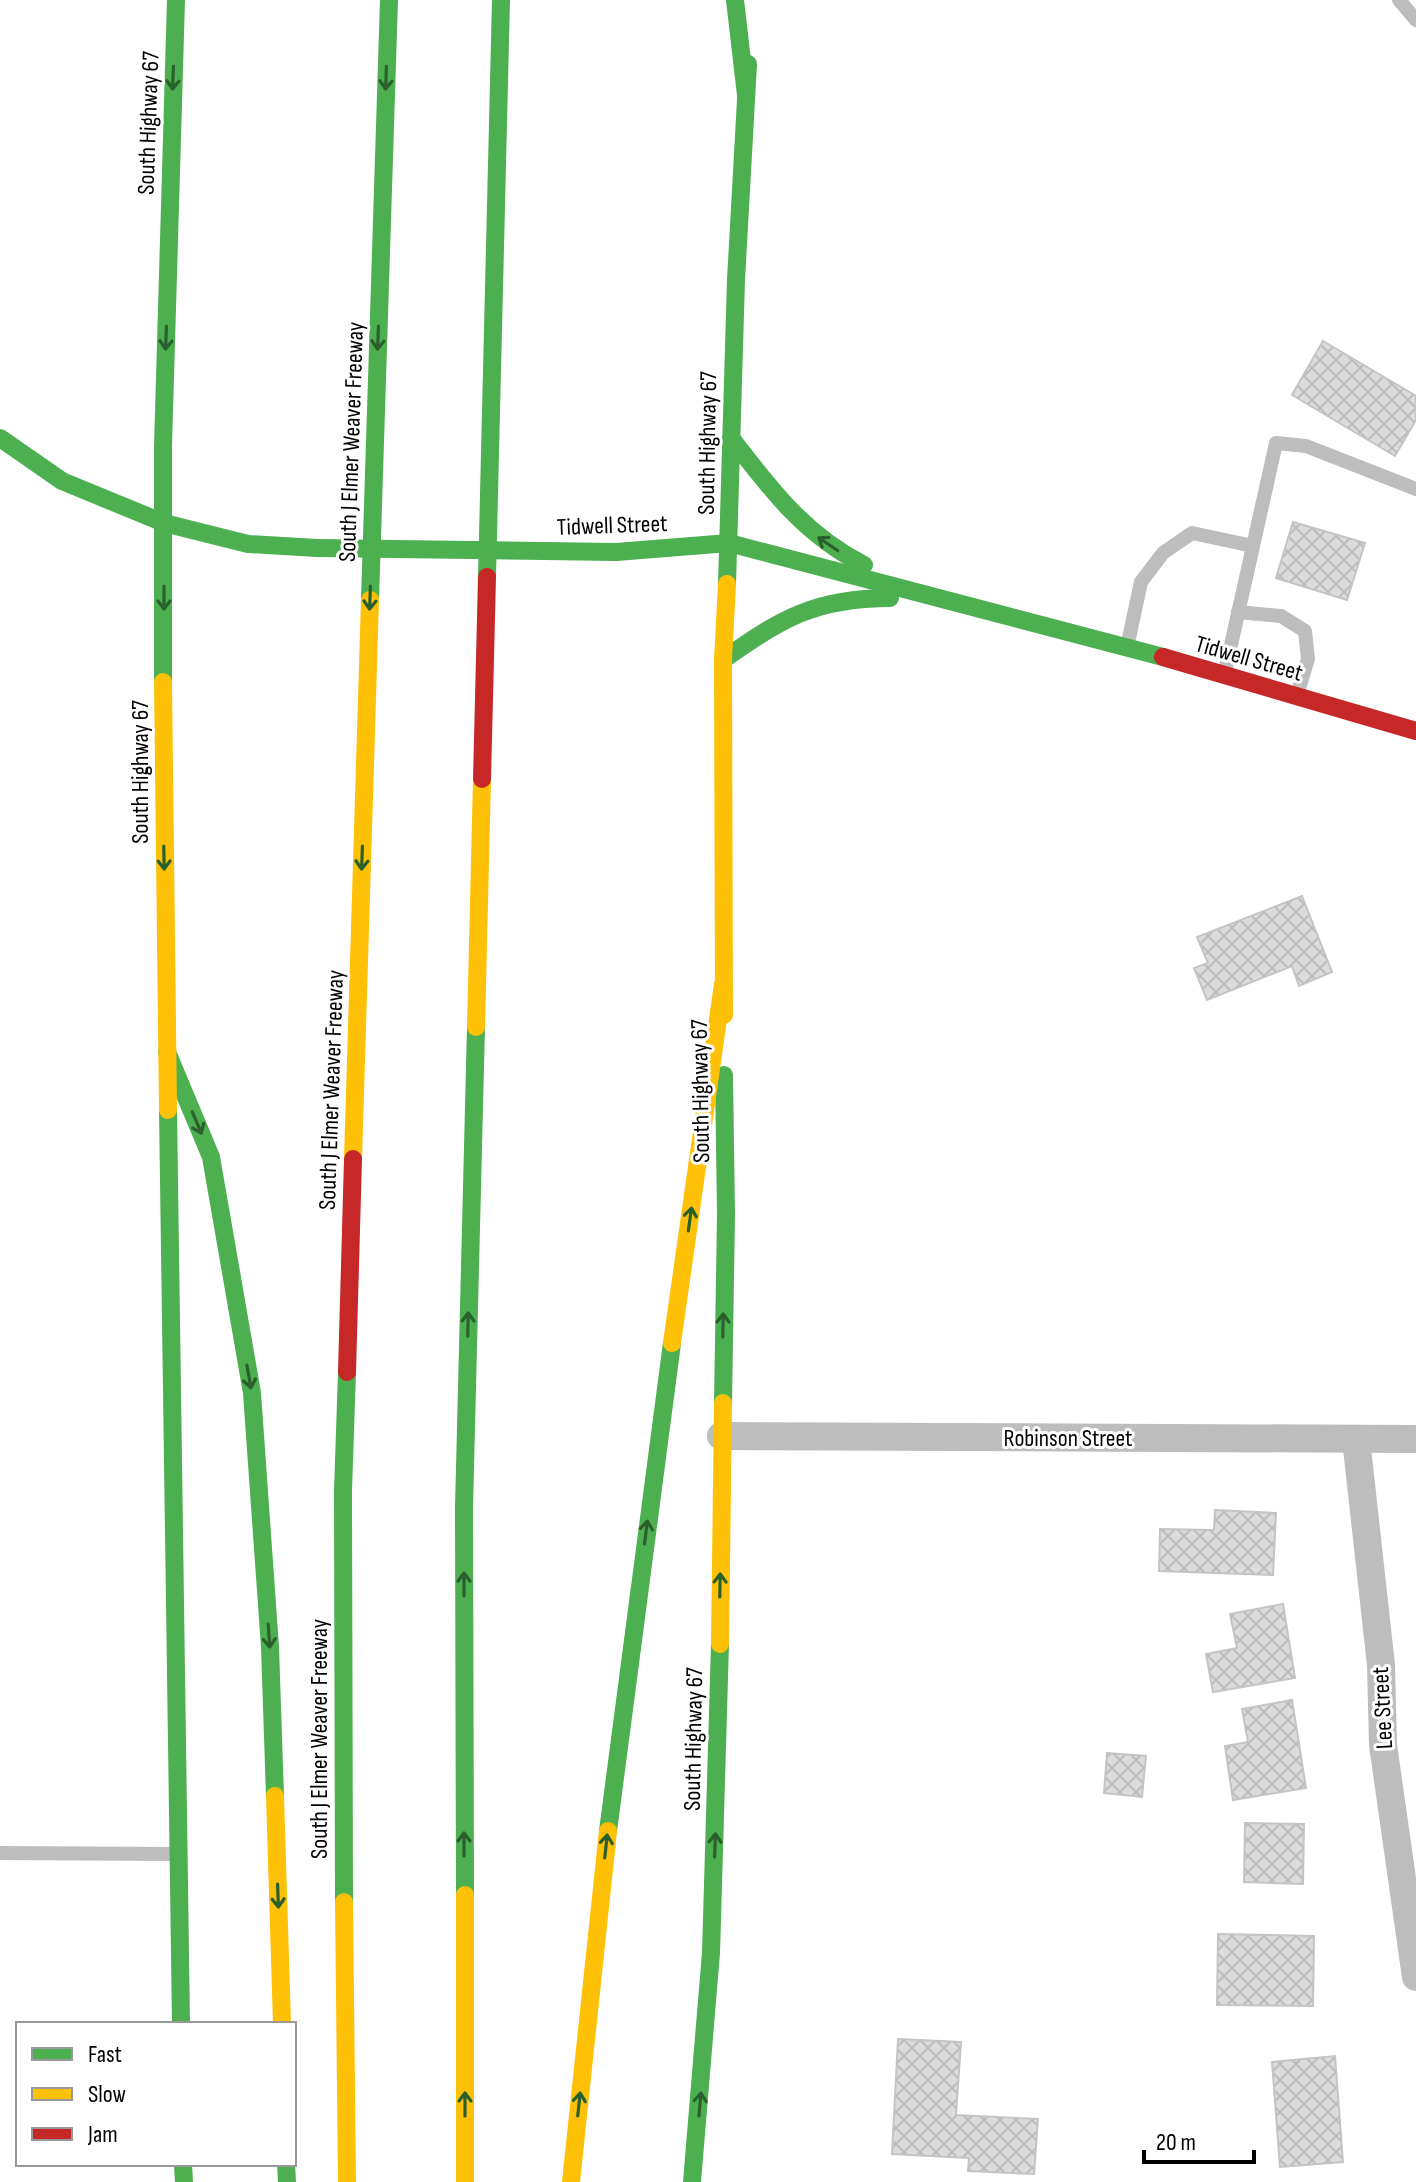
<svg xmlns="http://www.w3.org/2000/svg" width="1416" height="2182" font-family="'Sofia Sans Condensed',sans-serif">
<defs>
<pattern id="building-cross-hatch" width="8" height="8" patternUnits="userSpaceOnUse" patternTransform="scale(2)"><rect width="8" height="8" fill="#dcdcdc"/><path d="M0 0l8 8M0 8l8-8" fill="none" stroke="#bbb"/></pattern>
</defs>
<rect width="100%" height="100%" fill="#fff"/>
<!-- building -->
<g fill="url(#building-cross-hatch)" stroke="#c4c4c4" stroke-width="2">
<path d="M 1323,341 L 1416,396 L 1416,420 L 1395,456 L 1292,395 Z"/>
<path d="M 1293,522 L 1365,543 L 1347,600 L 1276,578 Z"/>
<path d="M 1302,896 L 1332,972 L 1299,986 L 1292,966 L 1207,1000 L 1194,968 L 1208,963 L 1197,937 Z"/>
<path d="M 1215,1510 L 1276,1513 L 1273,1575 L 1159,1571 L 1160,1529 L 1214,1530 Z"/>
<path d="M 1283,1604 L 1295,1678 L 1213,1692 L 1206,1654 L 1237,1648 L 1230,1614 Z"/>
<path d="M 1292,1700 L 1306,1788 L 1233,1800 L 1225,1746 L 1248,1742 L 1242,1709 Z"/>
<path d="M 1107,1753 L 1146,1756 L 1142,1797 L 1104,1793 Z"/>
<path d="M 1245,1823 L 1304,1824 L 1303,1884 L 1244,1882 Z"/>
<path d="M 1218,1934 L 1314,1936 L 1313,2006 L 1217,2005 Z"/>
<path d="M 898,2039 L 961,2042 L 956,2115 L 1038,2119 L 1034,2174 L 968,2171 L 969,2158 L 892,2154 Z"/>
<path d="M 1335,2056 L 1343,2162 L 1280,2167 L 1272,2062 Z"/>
</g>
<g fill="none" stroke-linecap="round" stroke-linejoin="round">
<!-- lane -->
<g stroke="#bdbdbd" stroke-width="14">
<path d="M 1399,0 L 1416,20"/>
<path d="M 1238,612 L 1281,616 L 1305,631 L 1308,659 L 1298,692"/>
<path d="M 1128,643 L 1141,582 L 1163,553 L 1192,533 L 1253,546"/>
<path d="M 1225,672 L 1276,443 L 1306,446 L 1416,489"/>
<path d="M 0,1853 L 174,1854"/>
</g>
<!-- street -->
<g stroke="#bdbdbd" stroke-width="28">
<path d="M 721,1436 L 1416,1439"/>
<path d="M 1356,1439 L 1381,1665 L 1383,1745 L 1416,1977"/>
</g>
<!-- fast -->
<g stroke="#4caf50" stroke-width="18">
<path d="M 735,0 L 746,95"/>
<path d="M 0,438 L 62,481 L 164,523 L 248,544 L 317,548"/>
<path d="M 731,438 C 771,490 805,535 864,565"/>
<path d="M 616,552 L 729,543 L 1163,657"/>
<path d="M 487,577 L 501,0"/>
<path d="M 727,584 L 736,280 L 748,64"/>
<path d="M 370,600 L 389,0"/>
<path d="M 723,660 C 781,618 817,598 890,598"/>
<path d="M 163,682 L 163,446 L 176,0"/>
<path d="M 167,1052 L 211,1157 L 252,1393 L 270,1647 L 275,1796"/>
<path d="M 168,1110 L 181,2024"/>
<path d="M 723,1403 L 726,1215 L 724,1075"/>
<path d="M 608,1831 L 672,1343"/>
<path d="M 465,1895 L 464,1508 L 476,1027"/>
<path d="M 344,1902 L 343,1491 L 347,1372"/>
<path d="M 183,2164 L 184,2182"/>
<path d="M 286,2164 L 287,2182"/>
<path d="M 692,2182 L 711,1953 L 720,1644"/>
</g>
<!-- slow -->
<g stroke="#ffc107" stroke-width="18">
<path d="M 163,682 L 168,1110"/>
<path d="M 724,1015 L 723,660 L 727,584"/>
<path d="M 476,1027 L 482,779"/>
<path d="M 353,1159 L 370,600"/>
<path d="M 672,1343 L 723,984"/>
<path d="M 720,1644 L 723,1403"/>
<path d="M 275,1796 L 282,2024"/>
<path d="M 465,1895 L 465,2182"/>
<path d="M 344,1902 L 347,2182"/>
<path d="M 571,2182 L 608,1831"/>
</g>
<!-- jam -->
<g stroke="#c62828" stroke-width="18">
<path d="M 1163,657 L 1416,731"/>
<path d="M 482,779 L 487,577"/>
<path d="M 347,1372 L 353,1159"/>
</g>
<!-- fast-bridge -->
<path stroke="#4caf50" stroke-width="18" d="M 317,548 L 616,552"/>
</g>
<!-- one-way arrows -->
<defs><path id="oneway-shaft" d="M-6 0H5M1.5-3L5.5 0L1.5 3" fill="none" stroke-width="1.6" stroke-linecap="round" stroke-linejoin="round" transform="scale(2)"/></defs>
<g stroke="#2a602c">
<use href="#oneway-shaft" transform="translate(173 78) rotate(92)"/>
<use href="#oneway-shaft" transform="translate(386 78) rotate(92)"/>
<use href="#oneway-shaft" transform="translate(166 338) rotate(92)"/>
<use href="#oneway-shaft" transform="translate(378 338) rotate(92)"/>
<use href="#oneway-shaft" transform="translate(828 544) rotate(-146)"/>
<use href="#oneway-shaft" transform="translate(164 598) rotate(90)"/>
<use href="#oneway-shaft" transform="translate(370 598) rotate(92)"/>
<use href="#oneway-shaft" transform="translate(164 858) rotate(89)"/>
<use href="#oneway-shaft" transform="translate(362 858) rotate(92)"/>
<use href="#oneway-shaft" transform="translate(197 1123) rotate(67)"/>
<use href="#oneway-shaft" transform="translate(690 1219) rotate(-82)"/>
<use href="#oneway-shaft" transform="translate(468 1324) rotate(-89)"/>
<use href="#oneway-shaft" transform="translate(723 1325) rotate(-89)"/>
<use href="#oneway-shaft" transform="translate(249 1377) rotate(80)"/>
<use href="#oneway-shaft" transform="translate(646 1532) rotate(-83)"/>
<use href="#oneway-shaft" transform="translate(464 1584) rotate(-90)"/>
<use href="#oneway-shaft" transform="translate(720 1585) rotate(-89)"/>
<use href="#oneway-shaft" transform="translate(269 1636) rotate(86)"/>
<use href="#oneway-shaft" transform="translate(464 1844) rotate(-90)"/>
<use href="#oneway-shaft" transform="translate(715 1845) rotate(-88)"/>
<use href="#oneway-shaft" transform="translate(606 1846) rotate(-84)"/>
<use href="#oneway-shaft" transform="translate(278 1896) rotate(88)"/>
<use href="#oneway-shaft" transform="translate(465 2104) rotate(-90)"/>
<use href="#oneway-shaft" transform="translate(579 2104) rotate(-84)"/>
<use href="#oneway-shaft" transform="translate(700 2104) rotate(-85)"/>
</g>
<g text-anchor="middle" stroke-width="6" stroke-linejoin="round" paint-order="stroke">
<!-- street labels -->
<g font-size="24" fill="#000" stroke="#fff">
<text transform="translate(148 123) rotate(-88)" y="8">South Highway 67</text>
<text transform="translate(351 442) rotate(-88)" y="8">South J Elmer Weaver Freeway</text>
<text transform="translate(707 443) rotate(-89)" y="8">South Highway 67</text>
<text transform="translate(612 525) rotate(-2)" y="8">Tidwell Street</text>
<text transform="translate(1249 658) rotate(16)" y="8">Tidwell Street</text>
<text transform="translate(140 772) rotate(-90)" y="8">South Highway 67</text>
<text transform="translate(331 1090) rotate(-88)" y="8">South J Elmer Weaver Freeway</text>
<text transform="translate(700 1091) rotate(-91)" y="8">South Highway 67</text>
<text x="1068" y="1446">Robinson Street</text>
<text transform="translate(1382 1708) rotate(-93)" y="8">Lee Street</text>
<text transform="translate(319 1739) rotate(-90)" y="8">South J Elmer Weaver Freeway</text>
<text transform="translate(693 1739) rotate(-89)" y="8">South Highway 67</text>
</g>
</g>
<!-- legend -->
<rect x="16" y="2022" width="280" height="144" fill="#ffffff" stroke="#999999" stroke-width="2"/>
<rect x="32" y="2048" width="40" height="12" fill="#4caf50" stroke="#999999" stroke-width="2"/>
<text x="88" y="2062" font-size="24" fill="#000000">Fast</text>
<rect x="32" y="2088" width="40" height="12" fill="#ffc107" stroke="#999999" stroke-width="2"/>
<text x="88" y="2102" font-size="24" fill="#000000">Slow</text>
<rect x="32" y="2128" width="40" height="12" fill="#c62828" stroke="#999999" stroke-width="2"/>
<text x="88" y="2142" font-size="24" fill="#000000">Jam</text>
<!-- scale -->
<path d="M1144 2150v12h110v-12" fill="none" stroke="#000000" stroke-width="4"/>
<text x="1156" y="2150" font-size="24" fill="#000000" stroke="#ffffff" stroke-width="6" paint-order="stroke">20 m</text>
</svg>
